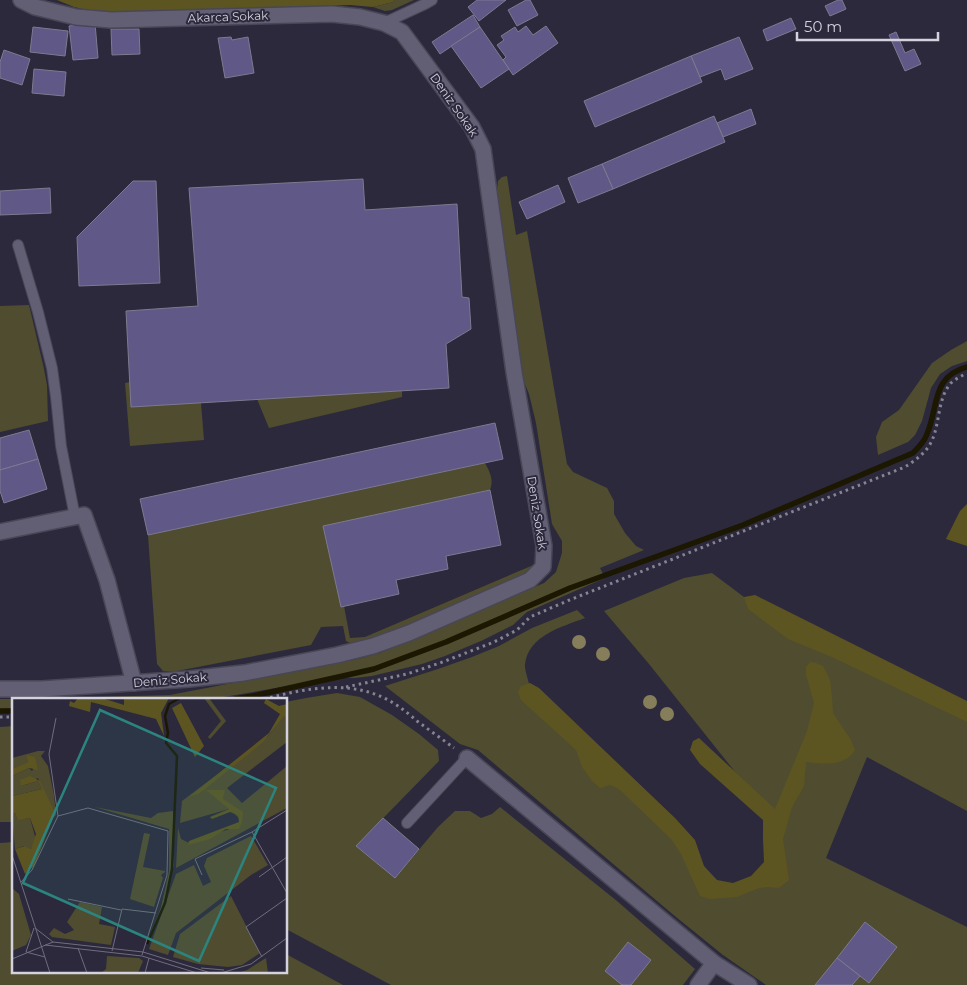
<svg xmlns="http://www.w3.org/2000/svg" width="967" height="985" font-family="Montserrat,sans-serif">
<rect width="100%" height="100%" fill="#2c293c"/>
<!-- green -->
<g fill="#504c2f">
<path d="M 394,0 L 414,0 L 392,10 L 385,11 L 373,7 L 393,2 Z"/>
<path d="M 507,176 L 516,235 L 527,231 L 567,464 L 573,472 L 607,488 L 614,501 L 614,514 L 625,533 L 636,546 L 644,550 L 600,568 L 605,578 L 527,612 L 513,625 L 481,641 L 445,656 L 422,664 L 372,676 L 354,678 L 339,677 L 212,699 L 23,699 L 170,695 L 358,659 L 380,653 L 544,583 L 556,572 L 562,553 L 562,541 L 552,524 L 536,423 L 529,394 L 518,367 L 497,190 L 498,181 L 502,177 Z"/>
<path d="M 29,305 L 44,369 L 47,385 L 48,421 L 0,432 L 0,306 Z"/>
<path d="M 967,341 L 967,361 L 952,366 L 940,374 L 931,388 L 922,421 L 915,435 L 908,442 L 878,455 L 876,437 L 882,422 L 899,410 L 932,363 L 951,350 Z"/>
<path d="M 130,382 L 201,403 L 204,440 L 130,446 L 125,383 Z"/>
<path d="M 402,391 L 402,397 L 269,428 L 257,399 Z"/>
<path d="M 485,463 C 490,472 494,480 490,490 L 324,526 L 341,606 L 344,606 L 350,638 L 365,637 L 531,566 L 532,569 L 518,578 L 368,642 L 350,643 L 346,641 L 343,626 L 321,627 L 311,645 L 177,671 L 163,671 L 157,664 L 148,535 Z"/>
<path d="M 712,573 L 744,597 L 967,710 L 967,811 L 867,757 L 826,858 L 967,927 L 967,985 L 766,985 L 723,955 L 676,917 L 478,750 L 460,744 L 385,686 L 438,669 L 472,657 L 499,646 L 532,628 L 577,610 L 585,618 C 562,627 529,635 525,664 C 524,670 530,683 530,691 L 675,829 L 714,888 L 748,885 L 766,868 L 774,810 L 736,773 L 649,664 L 604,611 L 684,578 Z"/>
<path d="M 337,693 L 360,697 L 392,715 L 419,734 L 438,750 L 439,761 L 356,846 L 395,878 L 438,827 L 455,811 L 470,811 L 481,818 L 492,814 L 500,807 L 617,901 L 695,969 L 683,985 L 391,985 L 286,929 L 286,702 L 306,698 Z"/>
<path d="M 0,699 L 14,699 L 14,708 L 0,709 Z"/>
<path d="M 14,726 L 14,822 L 0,822 L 0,727 Z"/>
<path d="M 14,842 L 14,971 L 286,971 L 286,954 L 343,985 L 0,985 L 0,843 Z"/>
</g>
<!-- forest -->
<g fill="#5c5521">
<path d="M 57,0 L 394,0 L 393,2 L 373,7 L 350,5 L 317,6 L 100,13 L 74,7 Z"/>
<path d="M 967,504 L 967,546 L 946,539 L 960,511 Z"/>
<path d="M 755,595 L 967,701 L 967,722 L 834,658 L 788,639 L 748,609 L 744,597 Z"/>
<path d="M 810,662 L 816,663 L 823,666 L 830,680 L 832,696 L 833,713 L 851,740 L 855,750 C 845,767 823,764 806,762 L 804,786 L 792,807 L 783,839 L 789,880 L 779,888 L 767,887 L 759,888 L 737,897 L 710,899 L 700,896 L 681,854 L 671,839 L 619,789 L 610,785 L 600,788 L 592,781 L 582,767 L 576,750 L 521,700 L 518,692 L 521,686 L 530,683 L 539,688 L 675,818 L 695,840 L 704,866 L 717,880 L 733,883 L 751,876 L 764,862 L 763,839 L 763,820 L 700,764 L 690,750 L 693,741 L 699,738 L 775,809 L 807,731 L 814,703 L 806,675 L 806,667 Z"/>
</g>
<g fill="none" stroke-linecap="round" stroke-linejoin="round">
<!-- stream -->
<g stroke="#1b1700" stroke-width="5.5">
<path d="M 235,699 L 253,696 L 374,669 L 446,642 L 570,588 L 743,525 L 913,453 C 918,448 925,441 927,434 C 939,406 931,377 967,367"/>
<path d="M 0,711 L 14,711"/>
</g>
</g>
<!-- building -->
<g fill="#605886" stroke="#7d7a91">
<path d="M 477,0 L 506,0 L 479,21 L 468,7 Z"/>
<path d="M 526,0 L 530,0 L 538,15 L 517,26 L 508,10 Z"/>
<path d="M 838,0 L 842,0 L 846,9 L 830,16 L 825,6 Z"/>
<path d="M 473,15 L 480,27 L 440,54 L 432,42 Z"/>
<path d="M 791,18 L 796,29 L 767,41 L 763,30 Z"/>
<path d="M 95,23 L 98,58 L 73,60 L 69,26 Z"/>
<path d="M 526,26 L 533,35 L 546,26 L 558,43 L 513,75 L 503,60 L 506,57 L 497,45 L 504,40 L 501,36 L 515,27 L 518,32 Z"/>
<path d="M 33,27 L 68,31 L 65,56 L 30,52 Z"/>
<path d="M 480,27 L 509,69 L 481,88 L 451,46 Z"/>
<path d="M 111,29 L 139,29 L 140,54 L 112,55 Z"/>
<path d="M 896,32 L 905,53 L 914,49 L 921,64 L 905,71 L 889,35 Z"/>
<path d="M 231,37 L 232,40 L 248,37 L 254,73 L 225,78 L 218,38 Z"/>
<path d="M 739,37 L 753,69 L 725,80 L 721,69 L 700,77 L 691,56 Z"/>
<path d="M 4,50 L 30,59 L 22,85 L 0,78 L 0,62 Z"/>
<path d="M 691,56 L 702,82 L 595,127 L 584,101 Z"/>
<path d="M 34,69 L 66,72 L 64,96 L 32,93 Z"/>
<path d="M 751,109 L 756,124 L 723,137 L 717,123 Z"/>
<path d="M 714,116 L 725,142 L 613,189 L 602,164 Z"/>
<path d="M 602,164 L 613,189 L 578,203 L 568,178 Z"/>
<path d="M 363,179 L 365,210 L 457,204 L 462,297 L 469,298 L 471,329 L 446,344 L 449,388 L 131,407 L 126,311 L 198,306 L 189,188 Z"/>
<path d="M 133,181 L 156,181 L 160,283 L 79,286 L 77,237 Z"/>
<path d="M 558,185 L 565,202 L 527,219 L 519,202 Z"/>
<path d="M 50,188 L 51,213 L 0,215 L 0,191 Z"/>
<path d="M 495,423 L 503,459 L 148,535 L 140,499 Z"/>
<path d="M 29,430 L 38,459 L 0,470 L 0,438 Z"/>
<path d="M 38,459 L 47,489 L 4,503 L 0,491 L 0,470 Z"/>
<path d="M 490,490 L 501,545 L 446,556 L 448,569 L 396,580 L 399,594 L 341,607 L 323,526 Z"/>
<path d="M 383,818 L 419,849 L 395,878 L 356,846 Z"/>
<path d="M 865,922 L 897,947 L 869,983 L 837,958 Z"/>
<path d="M 628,942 L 651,960 L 631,985 L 622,985 L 605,971 Z"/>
<path d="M 837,958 L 860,976 L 852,985 L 815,985 Z"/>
</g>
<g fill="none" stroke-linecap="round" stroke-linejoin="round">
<!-- lane casing -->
<g stroke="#494757" stroke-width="12">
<g id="lane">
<path d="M 384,23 L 425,4 L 432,0"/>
<path d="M 18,245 L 38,312 L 52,368 L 56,397 L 61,446 L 75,517"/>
<path d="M 407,823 L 467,758"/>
</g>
</g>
<!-- street casing -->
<g stroke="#494757" stroke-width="18">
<g id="street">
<path d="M 0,532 L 84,515 L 107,580 L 134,683"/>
<path d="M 0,689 L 42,689 L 189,679 L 244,673 L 337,655 L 373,646 L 409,633 L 530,580 L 543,567 L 544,546 L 514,372 L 483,149 L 472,127 L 402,32 L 384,23 L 360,17 L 332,14 L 111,20 L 76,17 L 35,7 L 21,0"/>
<path d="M 467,758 L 714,963"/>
<path d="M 698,985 L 714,963 L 749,985"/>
</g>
</g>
<!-- path -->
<g stroke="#868493" stroke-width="3" stroke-dasharray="2.5 4" stroke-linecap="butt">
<path d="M 346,687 L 407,674 L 440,663 L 494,642 L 517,630 L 530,617 L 567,601 L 905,467 C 914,461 923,455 929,446 C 941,427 936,400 951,383 C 955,379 960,377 965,374 L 967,374"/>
<path d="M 264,699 C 308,688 354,678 395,704 C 403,709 410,715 417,721 C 429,730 442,739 454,748"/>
<path d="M 0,717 L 14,717"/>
</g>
<!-- lane -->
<use href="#lane" stroke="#625f74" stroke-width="10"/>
<!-- street -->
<use href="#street" stroke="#625f74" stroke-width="15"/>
</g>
<!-- trees -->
<g fill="#867e5a">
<circle cx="579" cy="642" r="7"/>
<circle cx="603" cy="654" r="7"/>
<circle cx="650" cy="702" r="7"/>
<circle cx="667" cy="714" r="7"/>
</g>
<g text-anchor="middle" stroke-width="4" stroke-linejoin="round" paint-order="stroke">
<!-- street labels -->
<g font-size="12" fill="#d3d2de" stroke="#2c293c">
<text transform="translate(228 17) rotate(-2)" y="4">Akarca Sokak</text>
<text transform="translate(454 105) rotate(55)" y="4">Deniz Sokak</text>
<text transform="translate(537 513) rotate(81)" y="4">Deniz Sokak</text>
<text transform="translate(170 680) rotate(-5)" y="4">Deniz Sokak</text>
</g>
</g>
<!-- overview -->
<g transform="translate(12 698)">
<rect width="275" height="275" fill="#2c293c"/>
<path d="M 192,0 L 197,0 L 214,23 L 198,41 L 196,39 L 209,23 ZM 272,16 L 275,18 L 275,44 L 215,90 L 230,105 L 275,68 L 275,110 L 164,170 L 166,130 L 169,141 L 177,145 L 226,128 L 228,121 L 217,111 L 168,125 L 170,103 L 256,38 ZM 26,53 L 33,53 L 29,58 L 36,68 L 42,97 L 44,117 L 42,119 L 26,80 L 9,88 L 26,83 L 30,91 L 0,98 L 0,78 L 17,70 L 20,73 L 24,66 L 20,59 L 15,65 L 0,71 L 0,60 ZM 83,109 L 139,120 L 146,115 L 161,113 L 162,167 L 150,211 L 135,245 L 149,209 L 157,173 L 157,131 ZM 3,115 L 6,121 L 18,120 L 24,142 L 19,151 L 12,148 L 3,151 L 0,117 ZM 132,135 L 138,136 L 131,169 L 153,173 L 154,170 L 153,174 L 149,177 L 151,180 L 142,209 L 118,201 ZM 239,138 L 256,167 L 239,177 L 164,235 L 156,257 L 137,251 L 164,176 L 182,167 L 191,188 L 199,184 L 192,168 L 195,160 ZM 0,190 L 7,196 L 19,237 L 14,247 L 0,253 ZM 219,198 L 248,255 L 230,267 L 216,269 L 186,266 L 161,259 L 168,236 ZM 68,204 L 90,209 L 87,226 L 103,229 L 99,247 L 40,239 L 37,236 L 42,230 L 53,236 L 62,232 L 55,224 ZM 95,258 L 127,260 L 131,263 L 126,275 L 89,275 L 94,271 ZM 254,260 L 256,275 L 225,275 L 235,272 Z" fill="#504c2f"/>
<path d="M 66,0 L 90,0 L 112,7 L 112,0 L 157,0 L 149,15 L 152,38 L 144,21 L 79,4 L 78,14 L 57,8 L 58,3 L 62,5 ZM 254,1 L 267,8 L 275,6 L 275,20 L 272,18 L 250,45 L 188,95 L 177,99 L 257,35 L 268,16 L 252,5 ZM 169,5 L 192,48 L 183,59 L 160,10 ZM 15,57 L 23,59 L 26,72 L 17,70 L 0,78 L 0,71 L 16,64 ZM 18,78 L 28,83 L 43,115 L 22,168 L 13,176 L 3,151 L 13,148 L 19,151 L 24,136 L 18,120 L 6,122 L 3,115 L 0,117 L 0,98 L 30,91 L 26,83 L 9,88 L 8,82 ZM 194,92 L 213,92 L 211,101 L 231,114 L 230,124 L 227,131 L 214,131 L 198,141 L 176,147 L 177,143 L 227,124 L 226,117 L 218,114 L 200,121 L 198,119 L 217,111 Z" fill="#5c5521"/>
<path fill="none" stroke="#1b1700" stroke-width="2.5" d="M 135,246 L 153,205 L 160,171 L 165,58 L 154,45 L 156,35 L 153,18 L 157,6 L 168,0"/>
<path fill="none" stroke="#6f6d7d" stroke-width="1" d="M 275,112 L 240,134 L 275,195M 46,118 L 76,110 L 156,133 L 155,177 L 130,257M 0,157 L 38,275M 190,177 L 183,161 L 240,134M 247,179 L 275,159M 9,184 L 20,172 L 46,118 L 37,56 L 44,20M 56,201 L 109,212M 22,230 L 14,254 L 33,259M 23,230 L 41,244M 33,247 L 130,258 L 185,275M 66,250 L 75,275M 100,253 L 110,211 L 144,215M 250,259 L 234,229 L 275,200M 0,261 L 41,244 L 131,254 L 199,275M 189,270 L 212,272M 133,275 L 137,260M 209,275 L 239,266 L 275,240"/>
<path fill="#2c847f" fill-opacity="0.15" stroke="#2c847f" stroke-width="2.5" d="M 88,12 L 264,90 L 187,263 L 11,185 Z"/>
<rect width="275" height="275" fill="none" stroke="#d3d2de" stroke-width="2.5"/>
</g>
<!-- scale -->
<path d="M797 32v8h141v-8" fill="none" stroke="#d3d2de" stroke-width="2.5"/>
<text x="804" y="32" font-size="15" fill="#d3d2de" stroke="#2c293c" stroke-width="4" paint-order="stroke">50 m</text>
</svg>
